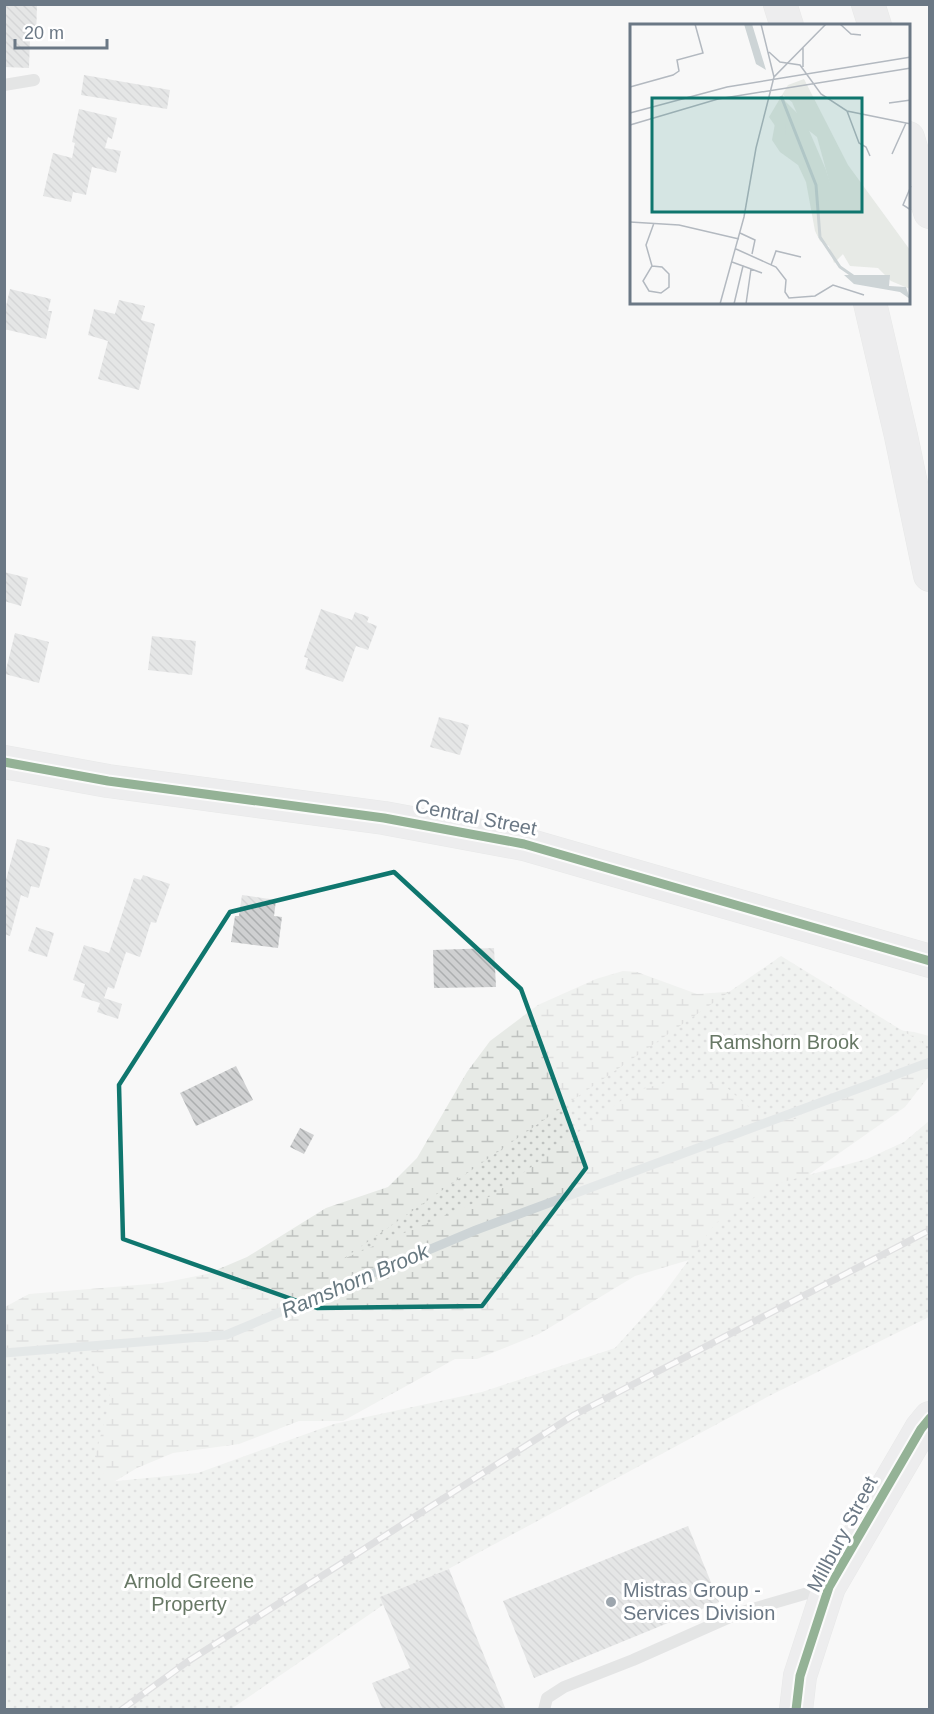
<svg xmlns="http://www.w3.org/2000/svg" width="934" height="1714" font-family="Arial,sans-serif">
<defs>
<pattern id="wetland-marsh" width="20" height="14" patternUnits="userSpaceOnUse" patternTransform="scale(1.5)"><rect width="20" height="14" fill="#e7eae6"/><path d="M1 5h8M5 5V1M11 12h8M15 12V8" fill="none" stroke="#bfc2c0"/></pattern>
<pattern id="park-dots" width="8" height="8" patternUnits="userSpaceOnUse" patternTransform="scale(1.5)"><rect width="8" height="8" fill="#e7eae6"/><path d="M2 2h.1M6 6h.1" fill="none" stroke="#bfc2c0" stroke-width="1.8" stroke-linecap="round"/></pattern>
<pattern id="building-back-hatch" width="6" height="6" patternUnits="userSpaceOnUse" patternTransform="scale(1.5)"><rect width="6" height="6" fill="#cfd0d1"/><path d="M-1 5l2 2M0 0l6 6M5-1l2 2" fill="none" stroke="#acaeaf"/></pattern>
</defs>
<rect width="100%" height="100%" fill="#f8f8f8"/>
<!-- wetland -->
<path fill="url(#wetland-marsh)" d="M 623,971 L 637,972 L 697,994 L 741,991 L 848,1024 L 914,1032 L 929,1036 L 929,1076 L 905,1107 L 811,1173 L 743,1244 L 635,1276 L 539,1334 L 477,1359 L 455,1359 L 343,1421 L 299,1421 L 239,1444 L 173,1453 L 137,1468 L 87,1498 L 5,1571 L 5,1307 L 29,1294 L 162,1283 L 207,1274 L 247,1257 L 326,1208 L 388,1187 L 417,1158 L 467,1072 L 490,1041 L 538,1005 L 596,979 Z"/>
<!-- park -->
<g fill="url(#park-dots)">
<path d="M 781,956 L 929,1047 L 929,1055 L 795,1119 L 766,1122 L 726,1087 L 685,1078 L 634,1091 L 493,1195 L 343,1259 Z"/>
<path d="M 929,1121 L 929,1317 L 771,1395 L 389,1601 L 231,1709 L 5,1710 L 5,1354 L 54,1346 L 89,1352 L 111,1398 L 95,1456 L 107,1482 L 198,1473 L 334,1424 L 482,1392 L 615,1348 L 662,1296 L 716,1223 L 772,1185 L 867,1159 L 904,1142 Z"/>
</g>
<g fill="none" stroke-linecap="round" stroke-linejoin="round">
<!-- stream -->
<path stroke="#cdd4d6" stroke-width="9" d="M 4,1353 L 226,1335 L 476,1230 L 930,1062"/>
</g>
<!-- building -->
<g fill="url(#building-back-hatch)">
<path d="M 4,4 L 37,4 L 36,39 L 30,39 L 29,68 L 4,67 Z"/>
<path d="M 84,75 L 170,90 L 167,109 L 81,95 Z"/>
<path d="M 79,109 L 117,118 L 112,139 L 108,137 L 105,148 L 121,151 L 116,173 L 92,167 L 86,195 L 73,192 L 71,202 L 43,196 L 53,153 L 72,158 L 75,143 L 72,142 Z"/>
<path d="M 10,289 L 51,299 L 48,311 L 52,311 L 46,339 L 4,329 L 4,315 Z"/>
<path d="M 119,300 L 145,306 L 141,320 L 155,324 L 139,390 L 98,379 L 108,341 L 88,335 L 94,309 L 115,314 Z"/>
<path d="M 4,572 L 28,578 L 21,606 L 4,601 Z"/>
<path d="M 321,609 L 352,620 L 355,612 L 369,617 L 367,622 L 377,626 L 368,650 L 356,646 L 343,682 L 305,669 L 308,658 L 304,657 Z"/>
<path d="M 15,633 L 49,642 L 39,683 L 5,674 Z"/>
<path d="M 152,636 L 196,641 L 192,675 L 148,670 Z"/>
<path d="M 439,717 L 469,725 L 460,755 L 430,747 Z"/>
<path d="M 17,839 L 50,848 L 39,888 L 31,886 L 28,898 L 21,895 L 10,936 L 4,934 L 4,879 L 6,880 Z"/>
<path d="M 143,875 L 170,884 L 156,923 L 151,922 L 140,957 L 126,952 L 114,989 L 108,987 L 104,998 L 122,1004 L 118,1019 L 97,1012 L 100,1003 L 81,997 L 85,984 L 73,980 L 84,945 L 109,953 L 134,878 L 141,880 Z"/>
<path d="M 242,895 L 276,900 L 274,916 L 282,917 L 278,948 L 231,942 L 235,916 L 239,916 Z"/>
<path d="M 36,927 L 54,933 L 47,957 L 28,951 Z"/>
<path d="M 494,948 L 496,987 L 434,988 L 433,950 Z"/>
<path d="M 236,1066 L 253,1100 L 196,1126 L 180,1093 Z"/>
<path d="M 300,1128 L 314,1135 L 304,1154 L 290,1147 Z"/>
<path d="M 688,1526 L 719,1602 L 534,1678 L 503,1601 Z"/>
<path d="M 449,1569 L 506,1710 L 383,1710 L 372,1683 L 410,1668 L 380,1597 Z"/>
</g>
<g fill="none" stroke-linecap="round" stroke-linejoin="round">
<!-- secondary casing -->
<g stroke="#d4d5d6" stroke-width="34">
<g id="secondary">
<path d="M 4,762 L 108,781 L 384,818 L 524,844 L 930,961"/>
<path d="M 796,1710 L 800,1676 L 829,1587 L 921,1429 L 930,1418"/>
</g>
</g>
<!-- highway casing -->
<g stroke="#d4d5d5" stroke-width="34">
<g id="highway">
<path d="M 780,4 L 787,26"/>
<path d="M 868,4 L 875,26"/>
<path d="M 908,138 L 930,212"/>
<path d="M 870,303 L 901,436 L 930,575"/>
</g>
</g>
<!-- lane -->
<g stroke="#cdcecf" stroke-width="12">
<path d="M 4,85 L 34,80"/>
<path d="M 544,1710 L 547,1698 L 564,1687 L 633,1660 L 739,1613 L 825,1588"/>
</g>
<!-- secondary -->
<use href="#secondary" stroke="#e0e1e2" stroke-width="33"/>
<!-- highway -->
<use href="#highway" stroke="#e0e1e2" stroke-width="33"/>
<!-- rail casing -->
<g stroke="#c2c3c5" stroke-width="7">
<path id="rail" d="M 121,1710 L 187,1662 L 574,1415 L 930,1230"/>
</g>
<!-- rail -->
<use href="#rail" stroke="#fff" stroke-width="4.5" stroke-dasharray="14" stroke-linecap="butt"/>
<!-- cycleway casing -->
<g stroke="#fff" stroke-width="13">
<g id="cycleway">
<path d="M 4,762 L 108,781 L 384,818 L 524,844 L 930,961"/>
<path d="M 796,1710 L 800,1676 L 829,1587 L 921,1429 L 930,1418"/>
</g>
</g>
<!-- cycleway -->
<use href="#cycleway" stroke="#1b5e20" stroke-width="9"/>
</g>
<!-- marked area -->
<path d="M0 0H934V1714H0ZM 394,872 L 521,989 L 586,1168 L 482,1306 L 317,1308 L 123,1239 L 119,1085 L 230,912 Z" fill="#f8f8f8" fill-opacity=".55" fill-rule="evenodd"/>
<path fill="none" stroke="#0f766e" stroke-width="4.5" stroke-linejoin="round" d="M 394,872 L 521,989 L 586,1168 L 482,1306 L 317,1308 L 123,1239 L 119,1085 L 230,912 Z"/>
<!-- markers -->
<circle fill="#9ca5ad" stroke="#fff" stroke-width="2" cx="611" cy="1602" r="6"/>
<g text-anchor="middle" stroke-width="6" stroke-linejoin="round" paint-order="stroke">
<!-- street labels -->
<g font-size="20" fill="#6b7885" stroke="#fff">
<text transform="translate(476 817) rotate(11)" y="7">Central Street</text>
<text transform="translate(842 1534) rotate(-62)" y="7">Millbury Street</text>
</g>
<!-- park labels -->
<g font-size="20" fill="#677865" stroke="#fff">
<text x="784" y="1049">Ramshorn Brook</text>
<text x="189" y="1588">Arnold Greene<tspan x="189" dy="23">Property</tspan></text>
</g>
<!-- poi labels -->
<g font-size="20" fill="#6b7885" stroke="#fff" text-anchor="start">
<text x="623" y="1597">Mistras Group -<tspan x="623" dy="23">Services Division</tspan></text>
</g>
<!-- water labels -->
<g font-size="21" font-style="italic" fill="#677880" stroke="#fff">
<text transform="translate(355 1281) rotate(-23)" y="7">Ramshorn Brook</text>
</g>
</g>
<!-- overview -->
<g transform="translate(630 24)">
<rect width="280" height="280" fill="#f8f8f8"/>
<path d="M 150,72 L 175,97 L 196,146 L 206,178 L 213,230 L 204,239 L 199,222 L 190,217 L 185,207 L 176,158 L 168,141 L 150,128 L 142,116 Z" fill="#e7eae6"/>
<path d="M 174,55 L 218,141 L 280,226 L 280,265 L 261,257 L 248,244 L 220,242 L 188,188 L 188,178 L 204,175 L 187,113 L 172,101 L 162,78 L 153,71 L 160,94 L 155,100 L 156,111 L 176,146 L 139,93 L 158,61 Z" fill="#e7eae6"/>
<path d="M 114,0 L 122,0 L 136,46 L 126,40 ZM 214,251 L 260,251 L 259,262 L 276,263 L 280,275 L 270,268 L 224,260 Z" fill="#cdd4d6"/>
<path fill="none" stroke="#cdd4d6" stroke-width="3" d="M 151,72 L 186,161 L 190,213 L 210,243 L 223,252"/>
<path fill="none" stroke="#b3b9c0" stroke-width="1.5" d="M 131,0 L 144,53M 210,0 L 221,10 L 231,11M 139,28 L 150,38 L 170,41 L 191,70 L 217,87 L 281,100M 173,43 L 173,24M 0,63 L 43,51 L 49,47 L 47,36 L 73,29 L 65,0M 259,79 L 281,76M 217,87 L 229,119 L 236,123 L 240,132M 0,89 L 97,63 L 281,33M 0,101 L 88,75 L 281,44M 262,130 L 276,99M 281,162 L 273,181 L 281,186M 0,198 L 49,201 L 109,215M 110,209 L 125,216 L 122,230M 106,225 L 146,243 L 156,256 L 155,268 L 159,274 L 185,272 L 203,261 L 234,271M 102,238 L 113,242 L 104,280M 141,241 L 146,227 L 171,233M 22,242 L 32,243 L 39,250 L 39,263 L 31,269 L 19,267 L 13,257 L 22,242 L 16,221 L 24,199M 113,242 L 132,249M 90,280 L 114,193 L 126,124 L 144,53 L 196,0M 116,280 L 121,245"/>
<path fill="#0f766e" fill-opacity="0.15" stroke="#0f766e" stroke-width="3" d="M 22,74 L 232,74 L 232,188 L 22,188 Z"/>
<rect width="280" height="280" fill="none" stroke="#6b7885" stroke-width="3"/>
</g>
<!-- border -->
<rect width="934" height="1714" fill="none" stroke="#6b7885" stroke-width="12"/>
<!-- scale -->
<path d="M15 39v9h92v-9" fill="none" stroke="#6b7885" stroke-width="3"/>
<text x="24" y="39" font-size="18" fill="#6b7885" stroke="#ffffff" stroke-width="4.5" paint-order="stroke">20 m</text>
</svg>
